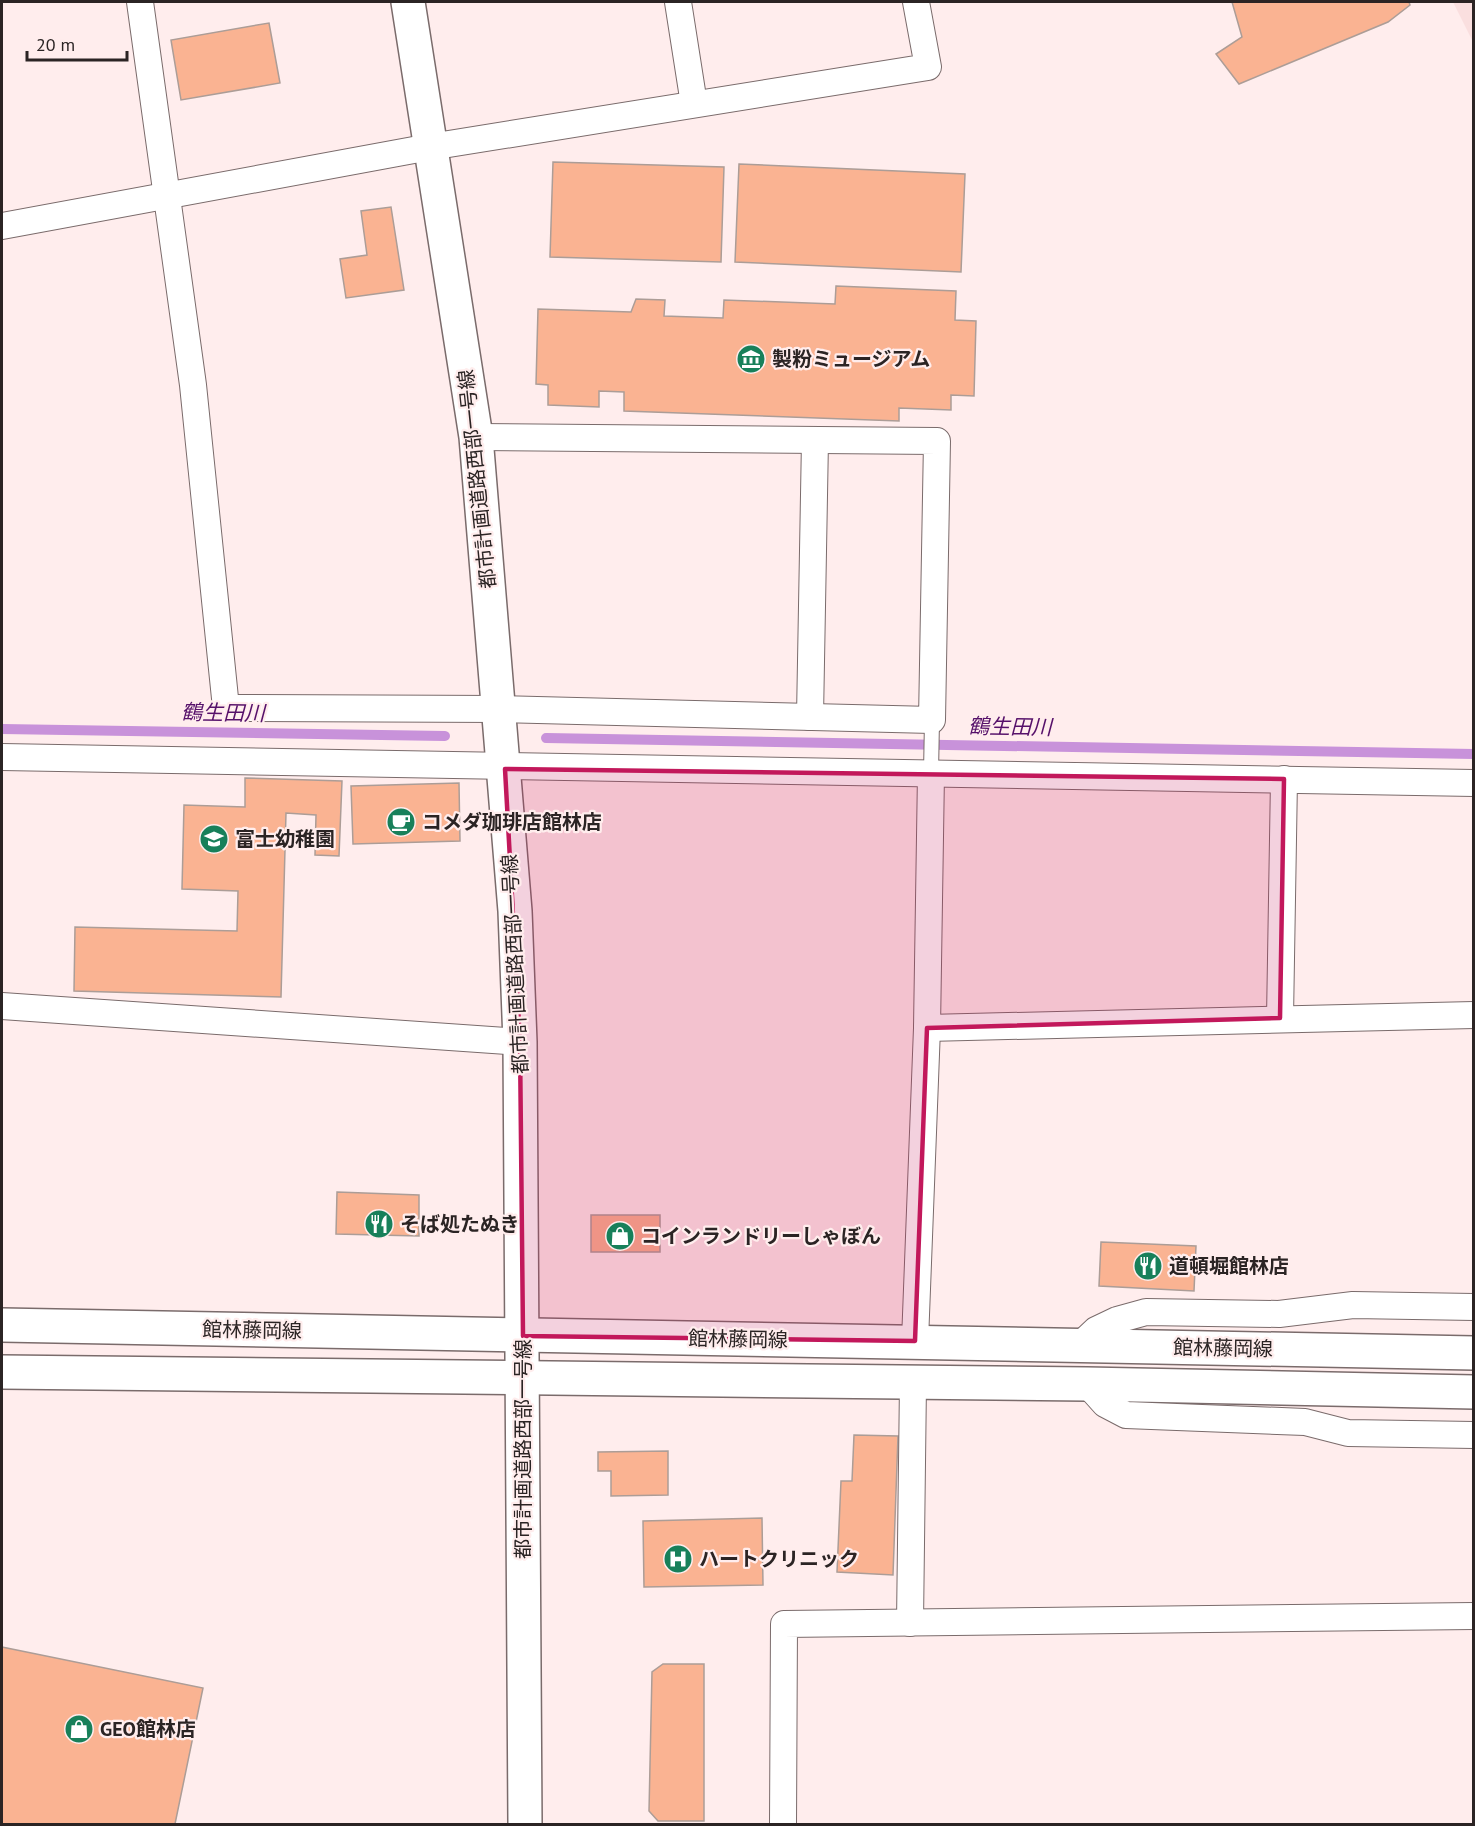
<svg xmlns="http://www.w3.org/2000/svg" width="1475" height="1826" font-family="'PT Sans','Noto Sans JP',sans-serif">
<rect width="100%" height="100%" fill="#ffeded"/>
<!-- built -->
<path fill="#fadfdf" d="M 1453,2 L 1473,2 L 1473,42 Z"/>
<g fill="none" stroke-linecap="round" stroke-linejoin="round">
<!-- stream -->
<g stroke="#c892da" stroke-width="10">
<path d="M 2,729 L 445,736"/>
<path d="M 546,738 L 1474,754"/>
</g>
</g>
<!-- building -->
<g fill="#fab392" stroke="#ac9d97" stroke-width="1.5">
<path d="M 1232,2 L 1409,2 L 1410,5 L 1388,22 L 1239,84 L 1216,54 L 1242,37 Z"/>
<path d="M 269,23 L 280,83 L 181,100 L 171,40 Z"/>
<path d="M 553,162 L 724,167 L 721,262 L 550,257 Z"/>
<path d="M 739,164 L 965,174 L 961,272 L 735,262 Z"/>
<path d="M 391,207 L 404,290 L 346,298 L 340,259 L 367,255 L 361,211 Z"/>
<path d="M 836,286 L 956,291 L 955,320 L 976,321 L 974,396 L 951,395 L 951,410 L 899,408 L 899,421 L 624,411 L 624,392 L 599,391 L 599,407 L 548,405 L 548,385 L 536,384 L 538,309 L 631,312 L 636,299 L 665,300 L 664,316 L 723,318 L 724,300 L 835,304 Z"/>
<path d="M 245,778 L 342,781 L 339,856 L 315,855 L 316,815 L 286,813 L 281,997 L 74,991 L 75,927 L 237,931 L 238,891 L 182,889 L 184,805 L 245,807 Z"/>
<path d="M 459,783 L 460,841 L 353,844 L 351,786 Z"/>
<path d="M 337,1192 L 419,1195 L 419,1236 L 336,1234 Z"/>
<rect x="591" y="1215" width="69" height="37"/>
<path d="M 1101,1242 L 1196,1246 L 1194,1291 L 1099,1286 Z"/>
<path d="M 854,1435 L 898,1436 L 893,1575 L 837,1572 L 841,1481 L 852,1481 Z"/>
<path d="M 668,1451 L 668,1495 L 611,1496 L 611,1471 L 598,1471 L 598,1452 Z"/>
<path d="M 762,1518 L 763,1585 L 644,1587 L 643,1521 Z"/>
<path d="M 2,1647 L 203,1688 L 175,1824 L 2,1824 Z"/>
<path d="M 663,1664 L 704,1664 L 704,1821 L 658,1821 L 649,1811 L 652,1672 Z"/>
</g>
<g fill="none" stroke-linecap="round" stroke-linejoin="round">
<!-- lane casing -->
<g stroke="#7a6b6b" stroke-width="16">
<path id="lane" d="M 931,773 L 932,720"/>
</g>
<!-- street casing -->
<g stroke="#7a6b6b" stroke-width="28">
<g id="street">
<path d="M 140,2 L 193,385 L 226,708 L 500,709 L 932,720 L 937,441 L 476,437"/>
<path d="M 678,2 L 694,104"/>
<path d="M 2,226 L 430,147 L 928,67 L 916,2"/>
<path d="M 810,717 L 815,440"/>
<path d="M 2,757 C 492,768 983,773 1474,783"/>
<path d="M 2,1006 L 520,1042"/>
<path d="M 1280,1018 L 1284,779"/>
<path d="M 927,1028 L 1474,1015"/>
<path d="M 915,1341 L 927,1028 L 931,773"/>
<path d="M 1079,1346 L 1096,1330 L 1117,1320 L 1146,1312 L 1279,1314 L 1353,1305 L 1474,1307"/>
<path d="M 1087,1384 L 1105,1404 L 1126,1415 L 1305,1422 L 1348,1433 L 1474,1435"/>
<path d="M 910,1623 L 913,1383"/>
<path d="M 783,1824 L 784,1624 L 1474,1616"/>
</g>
</g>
<!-- secondary casing -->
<g stroke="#7a6b6b" stroke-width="36">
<path id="secondary" d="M 408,2 L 476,437 L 515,911 L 520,1042 L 525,1824"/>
</g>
<!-- primary casing -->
<g stroke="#7a6b6b" stroke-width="36">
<g id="primary">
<path d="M 2,1325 L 1474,1353"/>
<path d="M 2,1372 L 1087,1384 L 1474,1392"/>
</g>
</g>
<!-- lane -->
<use href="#lane" stroke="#fff" stroke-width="14"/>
<!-- street -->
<use href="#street" stroke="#fff" stroke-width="26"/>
<!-- secondary -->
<use href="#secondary" stroke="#fff" stroke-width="33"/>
<!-- primary -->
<use href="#primary" stroke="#fff" stroke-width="33"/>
</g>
<!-- marked area -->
<path fill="#c2185b" fill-opacity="0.2" stroke="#c2185b" stroke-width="4.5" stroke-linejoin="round" d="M 505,769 L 1284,779 L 1280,1018 L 927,1028 L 915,1341 L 523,1336 L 520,1042 Z"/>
<!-- icons -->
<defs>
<g id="museum-disc" transform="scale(1.5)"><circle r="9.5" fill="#18805a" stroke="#ffeded"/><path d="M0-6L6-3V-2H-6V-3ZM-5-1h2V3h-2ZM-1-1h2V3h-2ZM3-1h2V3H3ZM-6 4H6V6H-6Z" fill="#fff"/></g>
<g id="cafe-disc" transform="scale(1.5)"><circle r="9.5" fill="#18805a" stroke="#ffeded"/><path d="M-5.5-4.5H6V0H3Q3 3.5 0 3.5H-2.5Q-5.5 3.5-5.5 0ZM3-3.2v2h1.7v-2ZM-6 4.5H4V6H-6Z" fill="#fff"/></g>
<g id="school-disc" transform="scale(1.5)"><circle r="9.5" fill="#18805a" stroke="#ffeded"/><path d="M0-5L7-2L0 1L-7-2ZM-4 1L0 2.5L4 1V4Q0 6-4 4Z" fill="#fff"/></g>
<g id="restaurant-disc" transform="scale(1.5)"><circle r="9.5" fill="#18805a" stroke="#ffeded"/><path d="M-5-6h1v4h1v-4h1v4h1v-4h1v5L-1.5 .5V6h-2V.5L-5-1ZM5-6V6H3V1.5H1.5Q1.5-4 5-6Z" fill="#fff"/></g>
<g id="shop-disc" transform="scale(1.5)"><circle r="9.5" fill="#18805a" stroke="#ffeded"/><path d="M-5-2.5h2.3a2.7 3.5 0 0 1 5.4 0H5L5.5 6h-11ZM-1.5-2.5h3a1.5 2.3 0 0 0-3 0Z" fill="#fff"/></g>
<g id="hospital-disc" transform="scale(1.5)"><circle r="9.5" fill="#18805a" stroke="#ffeded"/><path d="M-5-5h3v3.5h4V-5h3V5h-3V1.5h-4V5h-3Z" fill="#fff"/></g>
</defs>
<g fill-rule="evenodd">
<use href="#museum-disc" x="751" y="359"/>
<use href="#cafe-disc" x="401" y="822"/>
<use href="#school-disc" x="214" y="839"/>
<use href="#restaurant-disc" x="379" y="1224"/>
<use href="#shop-disc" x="620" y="1236"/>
<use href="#restaurant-disc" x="1148" y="1266"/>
<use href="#hospital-disc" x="678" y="1559"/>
<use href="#shop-disc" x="79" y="1729"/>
</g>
<g text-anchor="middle" stroke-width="4.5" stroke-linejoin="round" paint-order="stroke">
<!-- poi labels -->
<g font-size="20" font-weight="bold" fill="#2b2424" stroke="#ffeded" text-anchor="start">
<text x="772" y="366">製粉ミュージアム</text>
<text x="422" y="829">コメダ珈琲店館林店</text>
<text x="235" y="846">富士幼稚園</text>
<text x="400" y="1231">そば処たぬき</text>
<text x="641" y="1243">コインランドリーしゃぼん</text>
<text x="1169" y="1273">道頓堀館林店</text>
<text x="699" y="1566">ハートクリニック</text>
<text x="100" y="1736">GEO館林店</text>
</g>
<!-- street labels -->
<g font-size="20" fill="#2b2424" stroke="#ffeded">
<text transform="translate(477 479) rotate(-96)" y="7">都市計画道路西部一号線</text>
<text transform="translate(515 964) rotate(-93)" y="7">都市計画道路西部一号線</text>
<text transform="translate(252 1330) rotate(1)" y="7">館林藤岡線</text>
<text transform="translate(738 1339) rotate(1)" y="7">館林藤岡線</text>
<text transform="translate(1223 1348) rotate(1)" y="7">館林藤岡線</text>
<text transform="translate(523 1449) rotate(-90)" y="7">都市計画道路西部一号線</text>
</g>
<!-- water labels -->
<g font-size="21" font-style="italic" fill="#56116a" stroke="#ffeded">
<text transform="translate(223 713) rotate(1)" y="7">鶴生田川</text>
<text transform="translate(1010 727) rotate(1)" y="7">鶴生田川</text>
</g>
</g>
<!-- border -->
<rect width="1475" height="1826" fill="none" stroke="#2b2424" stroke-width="6"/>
<!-- scale -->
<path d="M27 51v9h100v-9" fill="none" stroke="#2b2424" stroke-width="3"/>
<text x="36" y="51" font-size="18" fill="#2b2424" stroke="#ffeded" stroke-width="4.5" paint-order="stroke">20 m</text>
</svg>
